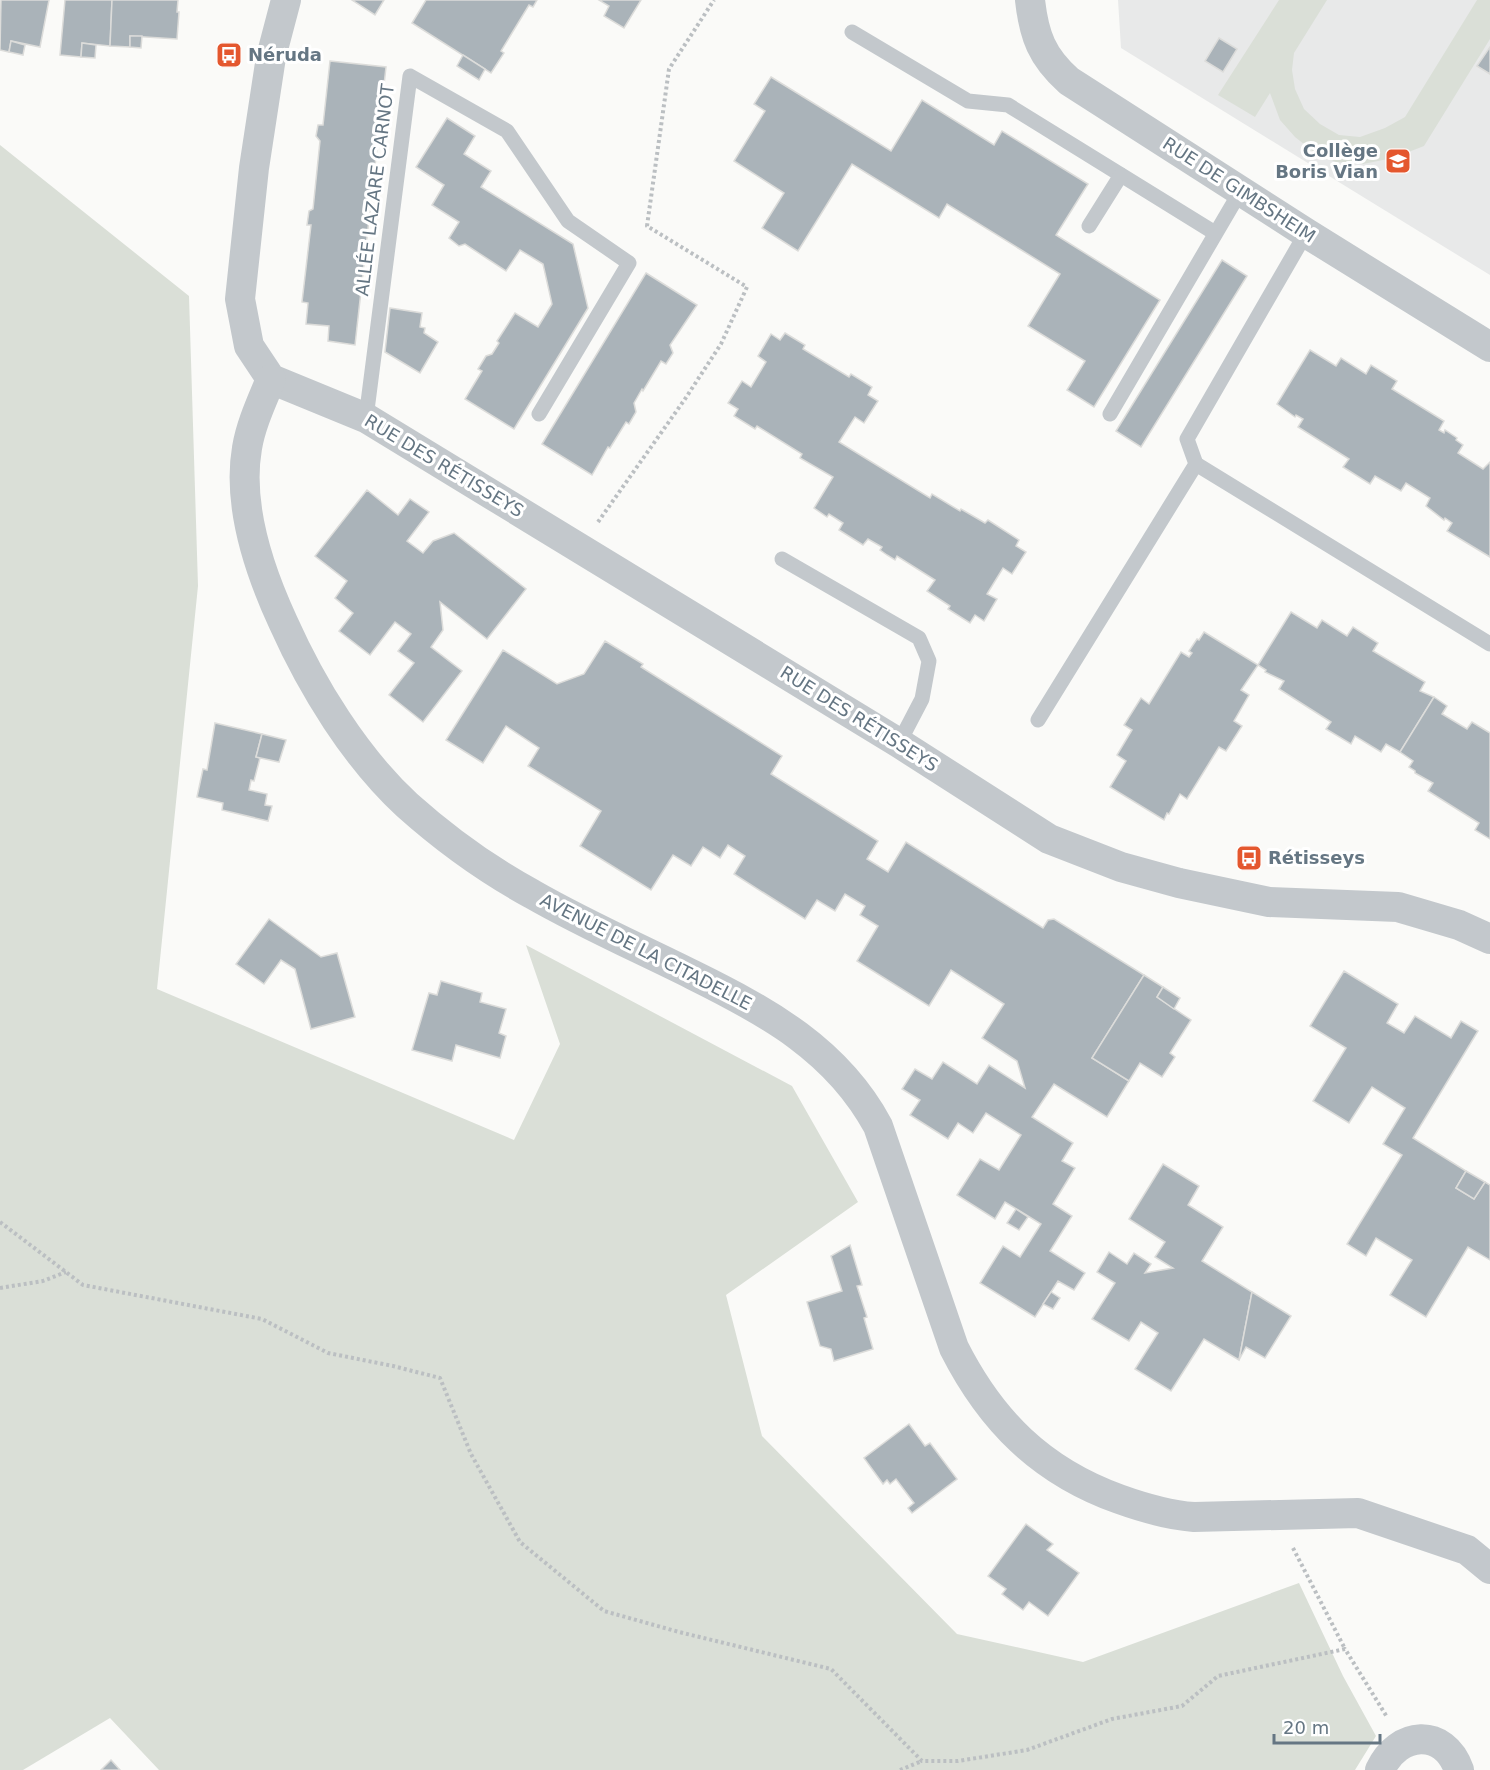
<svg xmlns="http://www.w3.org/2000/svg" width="1490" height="1770" font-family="'DejaVu Sans',sans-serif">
<rect width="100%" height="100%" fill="#fafaf8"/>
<!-- built -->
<path fill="#e8e9e9" d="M 1118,0 L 1490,0 L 1490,275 L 1121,48 Z"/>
<!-- green -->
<g fill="#dadfd7">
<path d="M 1279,0 L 1327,0 L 1294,53 L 1292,70 L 1295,89 L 1304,109 L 1320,124 L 1339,135 L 1360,137 L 1385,128 L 1405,117 L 1477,0 L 1490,0 L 1490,39 L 1424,146 L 1393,158 L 1363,164 L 1336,162 L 1314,152 L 1295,137 L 1280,120 L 1270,93 L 1255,117 L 1218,95 Z"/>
<path d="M 0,145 L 189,296 L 198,586 L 157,989 L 514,1140 L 560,1044 L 526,945 L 792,1086 L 858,1202 L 726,1295 L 762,1436 L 957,1634 L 1083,1662 L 1299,1583 L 1343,1676 L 1376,1736 L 1355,1770 L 159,1770 L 110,1718 L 23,1770 L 0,1770 Z"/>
</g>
<!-- building -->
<g fill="#aab3b9" stroke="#dcdcda" stroke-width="1.5">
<path d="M 1,0 L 49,0 L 40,47 L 11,41 L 9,52 L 0,50 Z"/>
<path d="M 65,0 L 112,0 L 110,46 L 82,43 L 81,57 L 60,55 Z"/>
<path d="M 112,0 L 178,0 L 177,12 L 179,12 L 177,39 L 130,36 L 130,47 L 110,46 Z"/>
<path d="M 352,0 L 384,0 L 375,15 Z"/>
<path d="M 426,0 L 537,0 L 533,7 L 529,5 L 501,51 L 504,53 L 491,73 L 412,23 Z"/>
<path d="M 599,0 L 641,0 L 624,28 L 604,16 L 609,6 Z"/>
<path d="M 130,36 L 142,36 L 141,48 L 130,47 Z"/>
<path d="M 1219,38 L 1237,49 L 1223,72 L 1205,61 Z"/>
<path d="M 11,41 L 25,45 L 23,55 L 9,52 Z"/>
<path d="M 82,43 L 96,45 L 95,58 L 81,57 Z"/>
<path d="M 1490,47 L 1490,74 L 1477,66 Z"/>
<path d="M 463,55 L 485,69 L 479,80 L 457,66 Z"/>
<path d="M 330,61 L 386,67 L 355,345 L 328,341 L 329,326 L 306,324 L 308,303 L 302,302 L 311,225 L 307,225 L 309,211 L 313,209 L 320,141 L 316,136 L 318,125 L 323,125 Z"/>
<path d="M 771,77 L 891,151 L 922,100 L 994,145 L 1002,131 L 1088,184 L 1056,235 L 1160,300 L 1094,407 L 1067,390 L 1085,361 L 1028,326 L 1060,274 L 947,204 L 939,218 L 852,164 L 798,251 L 762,228 L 784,193 L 734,161 L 765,111 L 754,104 Z"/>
<path d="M 447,118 L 475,136 L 464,154 L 491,171 L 481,187 L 573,244 L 588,308 L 514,429 L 465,399 L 482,371 L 478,369 L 486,356 L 492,354 L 499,343 L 497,341 L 515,313 L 538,327 L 552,304 L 543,264 L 520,250 L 506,271 L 465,244 L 459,246 L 449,238 L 459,222 L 432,205 L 444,185 L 416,167 Z"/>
<path d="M 1222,260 L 1247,276 L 1141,447 L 1116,431 Z"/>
<path d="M 646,273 L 697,305 L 670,345 L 673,353 L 666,364 L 661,361 L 643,391 L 642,389 L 634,403 L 636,412 L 629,424 L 626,422 L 610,448 L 608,447 L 592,475 L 542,444 Z"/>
<path d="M 390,308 L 422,313 L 420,327 L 425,328 L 424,333 L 438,342 L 420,373 L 385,352 Z"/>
<path d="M 785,333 L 805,345 L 803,349 L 849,377 L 851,374 L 872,387 L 868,395 L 878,401 L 864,423 L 855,417 L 839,442 L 930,498 L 932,494 L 960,511 L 961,509 L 985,523 L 988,520 L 1019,540 L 1016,546 L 1026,552 L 1012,574 L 1003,568 L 987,594 L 997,599 L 984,621 L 975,615 L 970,623 L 948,609 L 950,606 L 927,591 L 935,580 L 897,556 L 895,560 L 887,555 L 880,550 L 882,547 L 868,539 L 863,545 L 839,530 L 843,523 L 829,514 L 827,517 L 814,508 L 833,477 L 800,458 L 802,454 L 757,426 L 755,429 L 734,416 L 738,409 L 728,403 L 742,381 L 751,387 L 766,362 L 758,356 L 771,334 L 780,340 Z"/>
<path d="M 1310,350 L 1336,366 L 1341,358 L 1366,374 L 1371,365 L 1397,381 L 1392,389 L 1444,421 L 1439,430 L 1444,433 L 1445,430 L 1457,438 L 1456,440 L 1463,445 L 1458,453 L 1483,469 L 1490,462 L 1490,557 L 1447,531 L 1452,523 L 1445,518 L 1444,520 L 1426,506 L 1430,498 L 1406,483 L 1401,491 L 1375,476 L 1370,484 L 1343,467 L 1349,459 L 1298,427 L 1303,419 L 1296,415 L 1295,417 L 1277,404 Z"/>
<path d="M 367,490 L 398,515 L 410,499 L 429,512 L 407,541 L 423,553 L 433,541 L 454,533 L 526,589 L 487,639 L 440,602 L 443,630 L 431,647 L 462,671 L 423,722 L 389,695 L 414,663 L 398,651 L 411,634 L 395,622 L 370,655 L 339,631 L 353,613 L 335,598 L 347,581 L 315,556 Z"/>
<path d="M 1291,612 L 1317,628 L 1322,620 L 1347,636 L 1353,627 L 1378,643 L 1373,651 L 1425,682 L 1420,691 L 1434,697 L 1400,752 L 1386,744 L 1381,752 L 1355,736 L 1351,744 L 1326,729 L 1331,722 L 1279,689 L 1284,681 L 1265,672 L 1266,670 L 1258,665 Z"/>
<path d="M 1204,632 L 1258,665 L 1241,690 L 1249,695 L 1234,721 L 1242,726 L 1226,751 L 1219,747 L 1187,799 L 1180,794 L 1169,814 L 1167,813 L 1164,820 L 1110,787 L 1126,761 L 1117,755 L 1132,730 L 1124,725 L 1141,698 L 1149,704 L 1181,652 L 1189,657 L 1192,653 L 1189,651 L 1197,639 L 1199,640 Z"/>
<path d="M 605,641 L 643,664 L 641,667 L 782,756 L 771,774 L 878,841 L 867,859 L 888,872 L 906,842 L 1043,928 L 1048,920 L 1054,919 L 1144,975 L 1092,1058 L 1129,1081 L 1107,1117 L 1054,1084 L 1032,1117 L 1073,1143 L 1062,1161 L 1075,1168 L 1053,1204 L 1072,1216 L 1050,1251 L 1085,1273 L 1074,1290 L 1058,1281 L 1035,1317 L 980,1283 L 1003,1246 L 1020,1257 L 1041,1224 L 1005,1202 L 995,1219 L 957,1195 L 980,1159 L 999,1170 L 1021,1135 L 986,1113 L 973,1133 L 958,1123 L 948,1139 L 910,1115 L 920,1100 L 902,1089 L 915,1069 L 932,1079 L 943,1062 L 977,1084 L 989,1065 L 1025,1088 L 1017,1061 L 982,1038 L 1004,1004 L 951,970 L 929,1006 L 857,961 L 878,926 L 860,915 L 865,906 L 845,894 L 835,911 L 817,900 L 805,919 L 734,874 L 745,856 L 728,845 L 720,858 L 703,847 L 691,866 L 673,855 L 651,890 L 580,846 L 601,811 L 528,766 L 539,748 L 506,726 L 483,763 L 446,740 L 503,650 L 557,684 L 584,674 Z"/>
<path d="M 1434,697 L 1447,706 L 1442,714 L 1467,729 L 1472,722 L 1490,733 L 1490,839 L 1475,830 L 1479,823 L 1428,791 L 1433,783 L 1415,773 L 1415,771 L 1409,767 L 1413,761 L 1400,752 Z"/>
<path d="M 215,723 L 262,734 L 256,757 L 260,758 L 254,781 L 251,780 L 249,790 L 267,794 L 265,805 L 272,806 L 268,821 L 222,810 L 223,803 L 197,797 L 203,769 L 207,770 Z"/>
<path d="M 262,734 L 286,740 L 279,762 L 256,757 Z"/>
<path d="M 269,919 L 321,957 L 337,953 L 355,1017 L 311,1029 L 295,969 L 281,960 L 264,984 L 236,964 Z"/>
<path d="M 1344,971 L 1398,1004 L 1387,1023 L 1404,1033 L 1415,1016 L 1451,1038 L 1461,1021 L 1478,1031 L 1413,1138 L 1466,1171 L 1456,1188 L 1474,1199 L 1485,1182 L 1490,1185 L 1490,1260 L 1468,1247 L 1426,1317 L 1390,1295 L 1412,1260 L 1376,1238 L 1366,1256 L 1347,1244 L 1402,1155 L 1383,1144 L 1405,1108 L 1372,1087 L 1349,1123 L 1313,1101 L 1346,1048 L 1310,1026 Z"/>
<path d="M 1144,975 L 1163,987 L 1157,997 L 1191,1020 L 1170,1053 L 1175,1057 L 1162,1077 L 1140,1063 L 1129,1081 L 1092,1058 Z"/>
<path d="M 441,981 L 482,993 L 480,1002 L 506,1009 L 499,1033 L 506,1036 L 500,1058 L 456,1045 L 452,1061 L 412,1050 L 429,993 L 437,995 Z"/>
<path d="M 1163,987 L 1180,998 L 1174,1009 L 1157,997 Z"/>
<path d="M 1163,1164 L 1199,1186 L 1188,1205 L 1223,1227 L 1202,1261 L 1252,1292 L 1239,1360 L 1204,1339 L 1171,1391 L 1135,1369 L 1158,1333 L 1141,1322 L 1129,1341 L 1092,1319 L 1115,1283 L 1097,1272 L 1109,1252 L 1127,1264 L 1134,1253 L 1151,1264 L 1145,1273 L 1173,1268 L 1155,1257 L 1165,1242 L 1129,1219 Z"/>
<path d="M 1466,1171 L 1485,1182 L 1474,1199 L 1456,1188 Z"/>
<path d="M 1016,1209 L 1028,1217 L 1019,1230 L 1007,1223 Z"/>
<path d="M 850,1245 L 862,1285 L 857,1286 L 867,1317 L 864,1318 L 873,1349 L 834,1361 L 831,1349 L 820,1346 L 807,1302 L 842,1291 L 831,1256 Z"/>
<path d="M 1051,1292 L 1060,1298 L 1053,1309 L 1043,1304 Z"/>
<path d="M 1252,1292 L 1291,1316 L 1265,1358 L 1246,1347 L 1239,1360 Z"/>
<path d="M 909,1424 L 925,1446 L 930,1443 L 957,1479 L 912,1513 L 908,1508 L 914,1503 L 896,1479 L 890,1484 L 887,1480 L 883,1484 L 864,1458 Z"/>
<path d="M 1026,1524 L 1053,1544 L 1047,1550 L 1079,1573 L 1048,1616 L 1029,1602 L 1023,1610 L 1002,1594 L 1006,1589 L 988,1576 Z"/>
<path d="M 111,1760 L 120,1770 L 101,1770 Z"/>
</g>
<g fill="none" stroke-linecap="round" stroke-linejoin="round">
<!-- path -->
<g stroke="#bbbfc2" stroke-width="4" stroke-dasharray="3 3" stroke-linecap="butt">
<path d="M 598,522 L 685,399 L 721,344 L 747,287 L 647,226 L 669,69 L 714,0"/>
<path d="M 0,1222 L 83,1285 L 262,1319 L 328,1353 L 393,1366 L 440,1378 L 471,1454 L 520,1542 L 604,1611 L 679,1632 L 831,1669 L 922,1761 L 958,1761 L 1027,1750 L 1112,1719 L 1182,1706 L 1218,1676 L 1345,1649 L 1387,1717"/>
<path d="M 0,1288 L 43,1281 L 66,1272"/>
<path d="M 1293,1548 L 1345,1649"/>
<path d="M 900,1770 L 922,1761"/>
</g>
<!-- service -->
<g stroke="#c3c8cc" stroke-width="15">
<path d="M 852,32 L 968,101 L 1008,105 L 1215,233"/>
<path d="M 1089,226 L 1121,175"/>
<path d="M 1110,414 L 1240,192"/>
<path d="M 366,418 L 410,76 L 507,131 L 568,221 L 629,263 L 539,414"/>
<path d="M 1196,464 L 1490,644"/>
<path d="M 782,559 L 919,638 L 929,661 L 922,699 L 899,743"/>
<path d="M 1038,720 L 1196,464 L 1187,439 L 1306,233"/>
</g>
<!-- minor -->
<g stroke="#c3c8cc" stroke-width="30">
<path d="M 286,0 L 271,57 L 254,168 L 240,299 L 249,346 L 271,379 L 366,418 L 899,743 L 1049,839 L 1121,867 L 1179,883 L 1269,902 L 1398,907 L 1459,925 L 1490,939"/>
<path d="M 1030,0 C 1034,36 1042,57 1069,81 L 1306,233 L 1490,347"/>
<path d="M 271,379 C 262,401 251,424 247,448 C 237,506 259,570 283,622 C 312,687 355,757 407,805 C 445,839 488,870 532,894 C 584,924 639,948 693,975 C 768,1012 837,1050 878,1126 L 954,1348 C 991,1421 1041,1471 1119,1499 C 1144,1508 1168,1515 1194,1517 L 1358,1513 L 1467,1550 L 1490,1569"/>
<path d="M 1380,1770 C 1398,1731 1444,1727 1459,1770"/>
</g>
</g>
<!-- icons -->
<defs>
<g id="bus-square" transform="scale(1.35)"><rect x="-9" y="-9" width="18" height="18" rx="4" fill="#e4572e" stroke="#fff"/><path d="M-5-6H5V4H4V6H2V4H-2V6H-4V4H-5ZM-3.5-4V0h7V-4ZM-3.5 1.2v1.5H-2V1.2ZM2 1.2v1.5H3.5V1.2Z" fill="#fff"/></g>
<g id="school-square" transform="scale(1.35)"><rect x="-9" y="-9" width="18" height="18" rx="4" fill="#e4572e" stroke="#fff"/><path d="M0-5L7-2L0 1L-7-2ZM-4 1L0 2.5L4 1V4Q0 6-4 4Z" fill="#fff"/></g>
</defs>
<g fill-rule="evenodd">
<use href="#bus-square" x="229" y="55"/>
<use href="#school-square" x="1398" y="161"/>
<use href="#bus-square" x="1249" y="858"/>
</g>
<g text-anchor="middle" stroke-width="6" stroke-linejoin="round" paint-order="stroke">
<!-- poi labels -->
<g font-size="18" font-weight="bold" fill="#657683" stroke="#fff" text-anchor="start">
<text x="248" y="61">Néruda</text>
<text x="1378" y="157" text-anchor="end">Collège<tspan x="1378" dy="21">Boris Vian</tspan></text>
<text x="1268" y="864">Rétisseys</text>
</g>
<!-- street labels -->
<g font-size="18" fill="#657683" stroke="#fff">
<text transform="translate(375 190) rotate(-83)" y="6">ALLÉE LAZARE CARNOT</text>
<text transform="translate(1239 190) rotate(33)" y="6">RUE DE GIMBSHEIM</text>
<text transform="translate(444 466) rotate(31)" y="6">RUE DES RÉTISSEYS</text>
<text transform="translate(859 719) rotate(32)" y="6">RUE DES RÉTISSEYS</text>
<text transform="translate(646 952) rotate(27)" y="6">AVENUE DE LA CITADELLE</text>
</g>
</g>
<!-- scale -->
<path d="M1274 1734v9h106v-9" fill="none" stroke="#657683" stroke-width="3"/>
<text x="1283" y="1734" font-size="18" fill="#657683" stroke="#ffffff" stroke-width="4.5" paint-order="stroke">20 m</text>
</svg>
